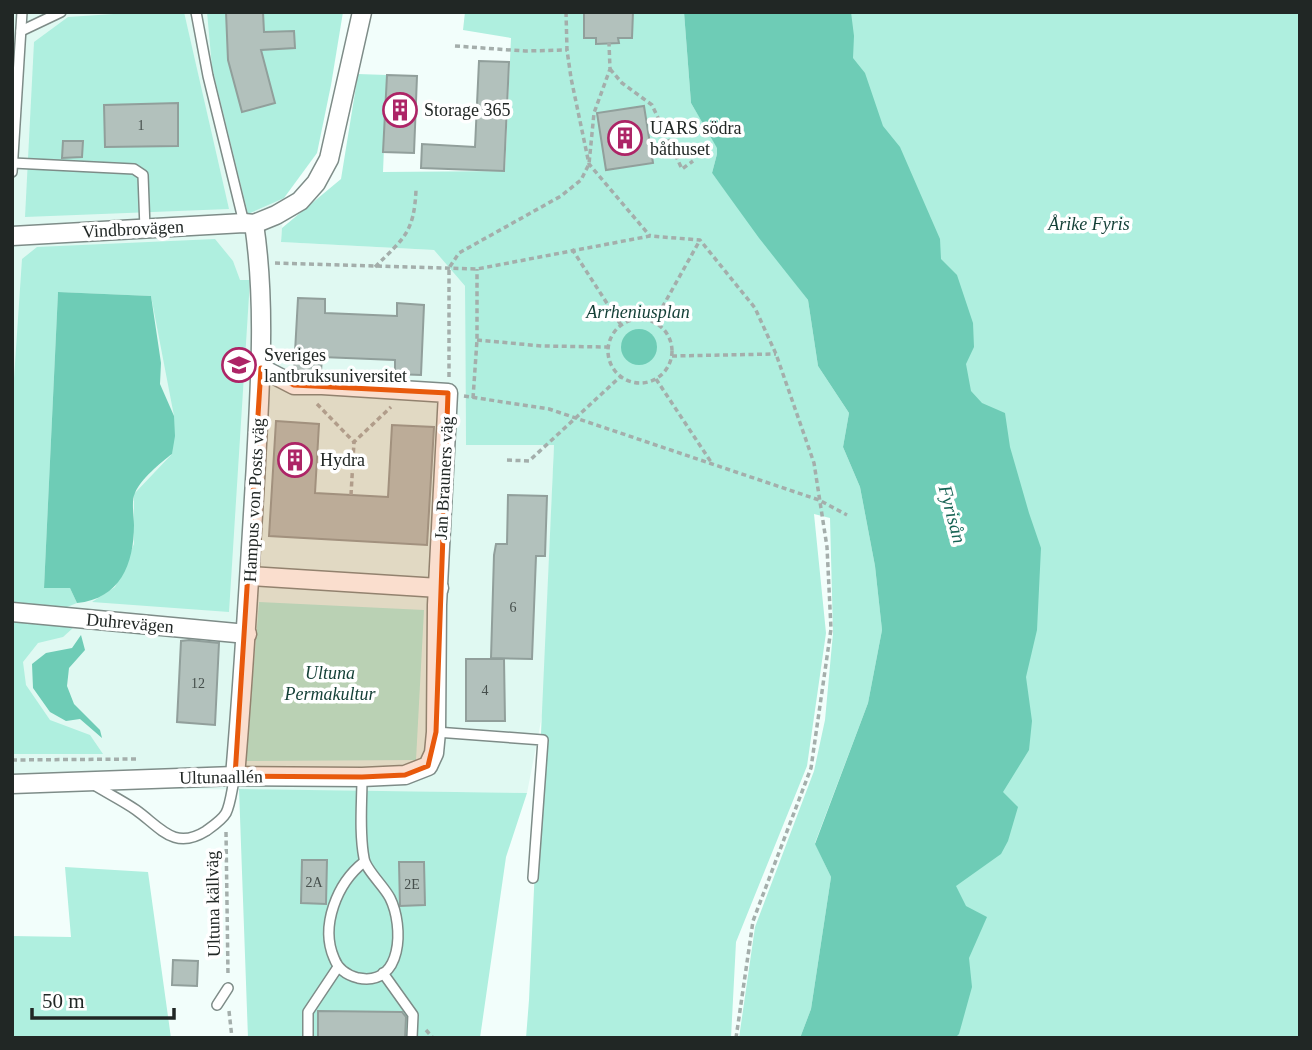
<svg xmlns="http://www.w3.org/2000/svg" width="1312" height="1050" font-family="'Times New Roman',serif">
<rect width="100%" height="100%" fill="#f2fefb"/>
<!-- built -->
<path fill="#e0f9f2" d="M 12,12 L 299,12 L 281,242 L 434,250 L 465,286 L 466,444 L 554,445 L 543,711 L 527,793 L 12,787 Z"/>
<!-- green -->
<g fill="#afefdf">
<path d="M 144,12 L 184,12 L 229,209 L 25,217 L 34,42 L 68,17 Z"/>
<path d="M 207,12 L 343,12 L 331,85 L 317,153 L 284,198 L 248,214 L 212,67 Z"/>
<path d="M 465,12 L 684,12 L 691,103 L 717,147 L 717,154 L 712,173 L 808,300 L 818,366 L 849,413 L 843,447 L 860,487 L 875,566 L 882,630 L 868,703 L 815,843 L 831,877 L 811,1009 L 800,1038 L 739,1038 L 755,927 L 814,771 L 825,720 L 833,633 L 830,518 L 814,514 L 826,633 L 807,766 L 736,942 L 731,1038 L 526,1038 L 529,1000 L 554,445 L 466,445 L 465,286 L 434,250 L 281,242 L 282,228 L 341,179 L 358,74 L 387,75 L 383,172 L 505,171 L 511,38 L 463,30 Z"/>
<path d="M 776,12 L 1300,12 L 1300,1038 L 890,1038 L 965,559 Z"/>
<path d="M 215,239 L 233,261 L 240,280 L 250,280 L 229,612 L 92,602 L 115,587 L 134,544 L 134,494 L 172,454 L 174,416 L 151,296 L 58,292 L 44,588 L 70,588 L 77,603 L 67,607 L 12,602 L 12,408 L 22,259 L 37,247 Z"/>
<path d="M 259,602 L 424,610 L 416,760 L 246,761 Z"/>
<path d="M 14,621 L 74,627 L 63,637 L 38,643 L 23,662 L 26,685 L 50,720 L 90,735 L 103,754 L 12,754 L 12,623 Z"/>
<path d="M 239,789 L 527,793 L 506,857 L 480,1038 L 248,1038 Z"/>
<path d="M 65,867 L 148,872 L 171,1038 L 12,1038 L 12,936 L 71,937 Z"/>
</g>
<!-- water -->
<g fill="#6eccb6">
<path d="M 684,12 L 851,12 L 854,36 L 853,58 L 865,73 L 883,126 L 900,147 L 940,239 L 941,259 L 957,275 L 973,323 L 974,347 L 966,364 L 971,391 L 982,403 L 1005,413 L 1010,447 L 1029,513 L 1041,548 L 1037,630 L 1026,677 L 1032,721 L 1029,750 L 1003,792 L 1018,807 L 1008,841 L 1001,854 L 956,886 L 966,906 L 987,917 L 969,958 L 972,987 L 959,1034 L 955,1038 L 800,1038 L 811,1009 L 831,877 L 815,844 L 868,703 L 882,630 L 875,566 L 860,487 L 843,447 L 849,413 L 818,366 L 808,300 L 759,238 L 712,173 L 717,154 L 717,148 L 691,103 Z"/>
<path d="M 58,292 L 151,296 L 161,363 L 160,384 L 174,416 L 175,436 L 172,454 C 161,462 140,480 135,493 C 131,501 134,516 134,525 C 134,564 120,599 77,603 L 70,588 L 44,588 Z"/>
<circle cx="639" cy="347" r="18"/>
<path d="M 81,635 L 85,650 L 69,668 L 67,686 L 74,704 L 100,730 L 102,738 L 80,719 L 66,721 L 50,712 L 33,688 L 32,664 L 46,653 L 72,648 Z"/>
</g>
<!-- building -->
<g fill="#b2c1bc" stroke="#919f9b" stroke-width="2">
<path d="M 226,12 L 263,12 L 264,32 L 294,31 L 295,48 L 261,50 L 275,103 L 242,112 L 228,60 Z"/>
<path d="M 584,12 L 633,12 L 632,38 L 618,38 L 619,43 L 596,44 L 596,38 L 584,38 Z"/>
<path d="M 479,61 L 509,62 L 504,171 L 421,168 L 422,144 L 475,147 Z"/>
<path d="M 387,75 L 417,76 L 414,153 L 383,152 Z"/>
<path d="M 178,103 L 178,146 L 105,147 L 104,105 Z"/>
<path d="M 644,106 L 653,163 L 606,170 L 597,113 Z"/>
<path d="M 63,141 L 83,141 L 82,157 L 62,158 Z"/>
<path d="M 298,298 L 325,299 L 325,313 L 397,316 L 397,303 L 424,305 L 421,375 L 395,374 L 395,360 L 322,357 L 321,372 L 294,370 Z"/>
<path d="M 276,421 L 319,424 L 315,493 L 388,497 L 392,425 L 434,427 L 427,545 L 269,536 Z"/>
<path d="M 508,495 L 547,496 L 545,556 L 536,556 L 532,659 L 491,658 L 494,555 L 496,544 L 507,544 Z"/>
<path d="M 189,640 L 219,643 L 215,725 L 177,722 L 181,641 Z"/>
<path d="M 466,659 L 504,659 L 505,721 L 466,721 Z"/>
<path d="M 302,860 L 327,860 L 326,904 L 301,903 Z"/>
<path d="M 399,862 L 424,862 L 425,905 L 400,906 Z"/>
<path d="M 173,960 L 198,961 L 197,986 L 172,985 Z"/>
<path d="M 318,1011 L 402,1012 L 406,1017 L 405,1038 L 318,1038 Z"/>
</g>
<g fill="none" stroke-linecap="round" stroke-linejoin="round">
<!-- lane casing -->
<g stroke="#7e8c88" stroke-width="12">
<g id="lane">
<path d="M 196,12 L 208,76 L 244,223"/>
<path d="M 21,31 L 61,12"/>
<path d="M 13,163 L 134,169 L 143,175 L 145,229"/>
<path d="M 12,172 L 22,12"/>
<path d="M 436,732 L 543,740 L 533,878"/>
<path d="M 362,777 C 362,803 359,832 364,858 C 365,869 384,886 390,898 C 404,926 403,987 358,978 C 346,975 338,969 334,958 C 320,926 337,883 364,862"/>
<path d="M 94,785 C 107,793 123,801 136,810 C 160,827 174,851 206,831 C 213,826 222,820 226,813 C 231,803 232,787 235,776"/>
<path d="M 383,973 L 413,1015 L 412,1038"/>
<path d="M 217,1005 L 228,988"/>
<path d="M 308,1038 L 308,1012 L 338,967"/>
</g>
</g>
<!-- street casing -->
<g stroke="#7e8c88" stroke-width="21">
<g id="street">
<path d="M 12,236 L 244,223 L 254,224 L 276,215 L 300,201 L 316,183 L 329,159 L 362,12"/>
<path d="M 250,576 L 439,588"/>
<path d="M 12,612 L 247,634"/>
<path d="M 235,776 C 244,672 250,567 256,463 C 260,384 266,303 254,224"/>
<path d="M 12,784 L 235,776 L 362,777 L 405,775 L 428,766 L 434,753 L 436,732 L 437,605 L 448,393 L 322,385 L 294,385 L 261,368"/>
</g>
</g>
<!-- path -->
<g stroke="#a4aeab" stroke-width="3.5" stroke-dasharray="5 3.5" stroke-linecap="butt">
<path d="M 566,12 L 567,50 L 571,78 L 589,164 L 650,236"/>
<path d="M 455,46 L 525,51 L 567,50"/>
<path d="M 610,69 L 622,83 L 652,105 L 682,169 L 693,161"/>
<path d="M 572,249 L 621,325"/>
<path d="M 275,263 L 477,269 L 650,236 L 700,240 L 755,308 L 776,354 L 814,463 L 827,547 L 831,629 L 811,768 L 753,921 L 736,1038"/>
<path d="M 375,267 C 404,238 414,233 416,190"/>
<circle cx="640" cy="351" r="32"/>
<path d="M 654,322 L 700,240"/>
<path d="M 477,340 L 542,346 L 608,347"/>
<path d="M 672,356 L 776,354"/>
<path d="M 449,377 L 449,268 L 459,253 L 561,196 L 581,180 L 589,164 L 594,113 L 610,69 L 609,43"/>
<path d="M 656,379 L 711,462"/>
<path d="M 464,396 L 549,409 L 819,500 L 847,515"/>
<path d="M 473,398 L 477,340 L 477,269"/>
<path d="M 317,404 L 354,442 L 391,407"/>
<path d="M 507,460 L 529,461 L 621,376"/>
<path d="M 351,495 L 354,442"/>
<path d="M 12,760 L 136,759"/>
<path d="M 226,832 L 228,975"/>
<path d="M 229,1011 L 232,1038"/>
<path d="M 426,1030 L 433,1038"/>
</g>
<!-- lane -->
<use href="#lane" stroke="#fff" stroke-width="9"/>
<!-- street -->
<use href="#street" stroke="#fff" stroke-width="18"/>
</g>
<!-- marked area -->
<path fill="#e8590c" fill-opacity="0.2" stroke="#e8590c" stroke-width="5" stroke-linejoin="round" d="M 261,368 L 294,385 L 448,393 L 436,732 L 428,766 L 405,775 L 362,777 L 235,776 Z"/>
<!-- icons -->
<defs>
<g id="building-ring" transform="scale(1.75)"><circle r="9.5" fill="#fff" stroke="#ad2466" stroke-width="1.5"/><path d="M-4-6H4V6H1V3H-1V6H-4ZM-2.5-4.3h1.7v1.8h-1.7ZM.8-4.3h1.7v1.8H.8ZM-2.5-1h1.7V.8h-1.7ZM.8-1h1.7V.8H.8Z" fill="#ad2466"/></g>
<g id="university-ring" transform="scale(1.75)"><circle r="9.5" fill="#fff" stroke="#ad2466" stroke-width="1.5"/><path d="M0-5L7-2L0 1L-7-2ZM-4 1L0 2.5L4 1V4Q0 6-4 4Z" fill="#ad2466"/></g>
</defs>
<g fill-rule="evenodd">
<use href="#building-ring" x="400" y="110"/>
<use href="#building-ring" x="625" y="138"/>
<use href="#university-ring" x="239" y="365"/>
<use href="#building-ring" x="295" y="460"/>
</g>
<g text-anchor="middle" stroke-width="7" stroke-linejoin="round" paint-order="stroke">
<!-- number labels -->
<g font-size="14" fill="#454e4b">
<text x="141" y="130">1</text>
<text x="513" y="612">6</text>
<text x="198" y="688">12</text>
<text x="485" y="695">4</text>
<text x="314" y="887">2A</text>
<text x="412" y="889">2E</text>
</g>
<!-- poi labels -->
<g font-size="18" fill="#212725" stroke="#fff" text-anchor="start">
<text x="424" y="116">Storage 365</text>
<text x="650" y="134">UARS södra<tspan x="650" dy="21">båthuset</tspan></text>
<text x="264" y="361">Sveriges<tspan x="264" dy="21">lantbruksuniversitet</tspan></text>
<text x="320" y="466">Hydra</text>
</g>
<!-- park labels -->
<g font-size="18" font-style="italic" fill="#133f36" stroke="#fff">
<text x="1089" y="230">Årike Fyris</text>
<text x="638" y="318">Arrheniusplan</text>
<text x="330" y="679">Ultuna<tspan x="330" dy="21">Permakultur</tspan></text>
</g>
<!-- street labels -->
<g font-size="18" fill="#212725" stroke="#fff">
<text transform="translate(133 229) rotate(-3)" y="6">Vindbrovägen</text>
<text transform="translate(444 478) rotate(-87)" y="6">Jan Brauners väg</text>
<text transform="translate(254 500) rotate(-87)" y="6">Hampus von Posts väg</text>
<text transform="translate(130 623) rotate(5)" y="6">Duhrevägen</text>
<text transform="translate(221 777) rotate(-1)" y="6">Ultunaallén</text>
<text transform="translate(213 904) rotate(-91)" y="6">Ultuna källväg</text>
</g>
<!-- water labels -->
<g font-size="19" font-style="italic" fill="#176354" stroke="#fff">
<text transform="translate(953 514) rotate(75)" y="7">Fyrisån</text>
</g>
</g>
<!-- border -->
<rect width="1312" height="1050" fill="none" stroke="#212725" stroke-width="28"/>
<!-- scale -->
<path d="M32 1008v10h142v-10" fill="none" stroke="#212725" stroke-width="3.5"/>
<text x="42" y="1008" font-size="21" fill="#212725" stroke="#ffffff" stroke-width="5" paint-order="stroke">50 m</text>
</svg>
